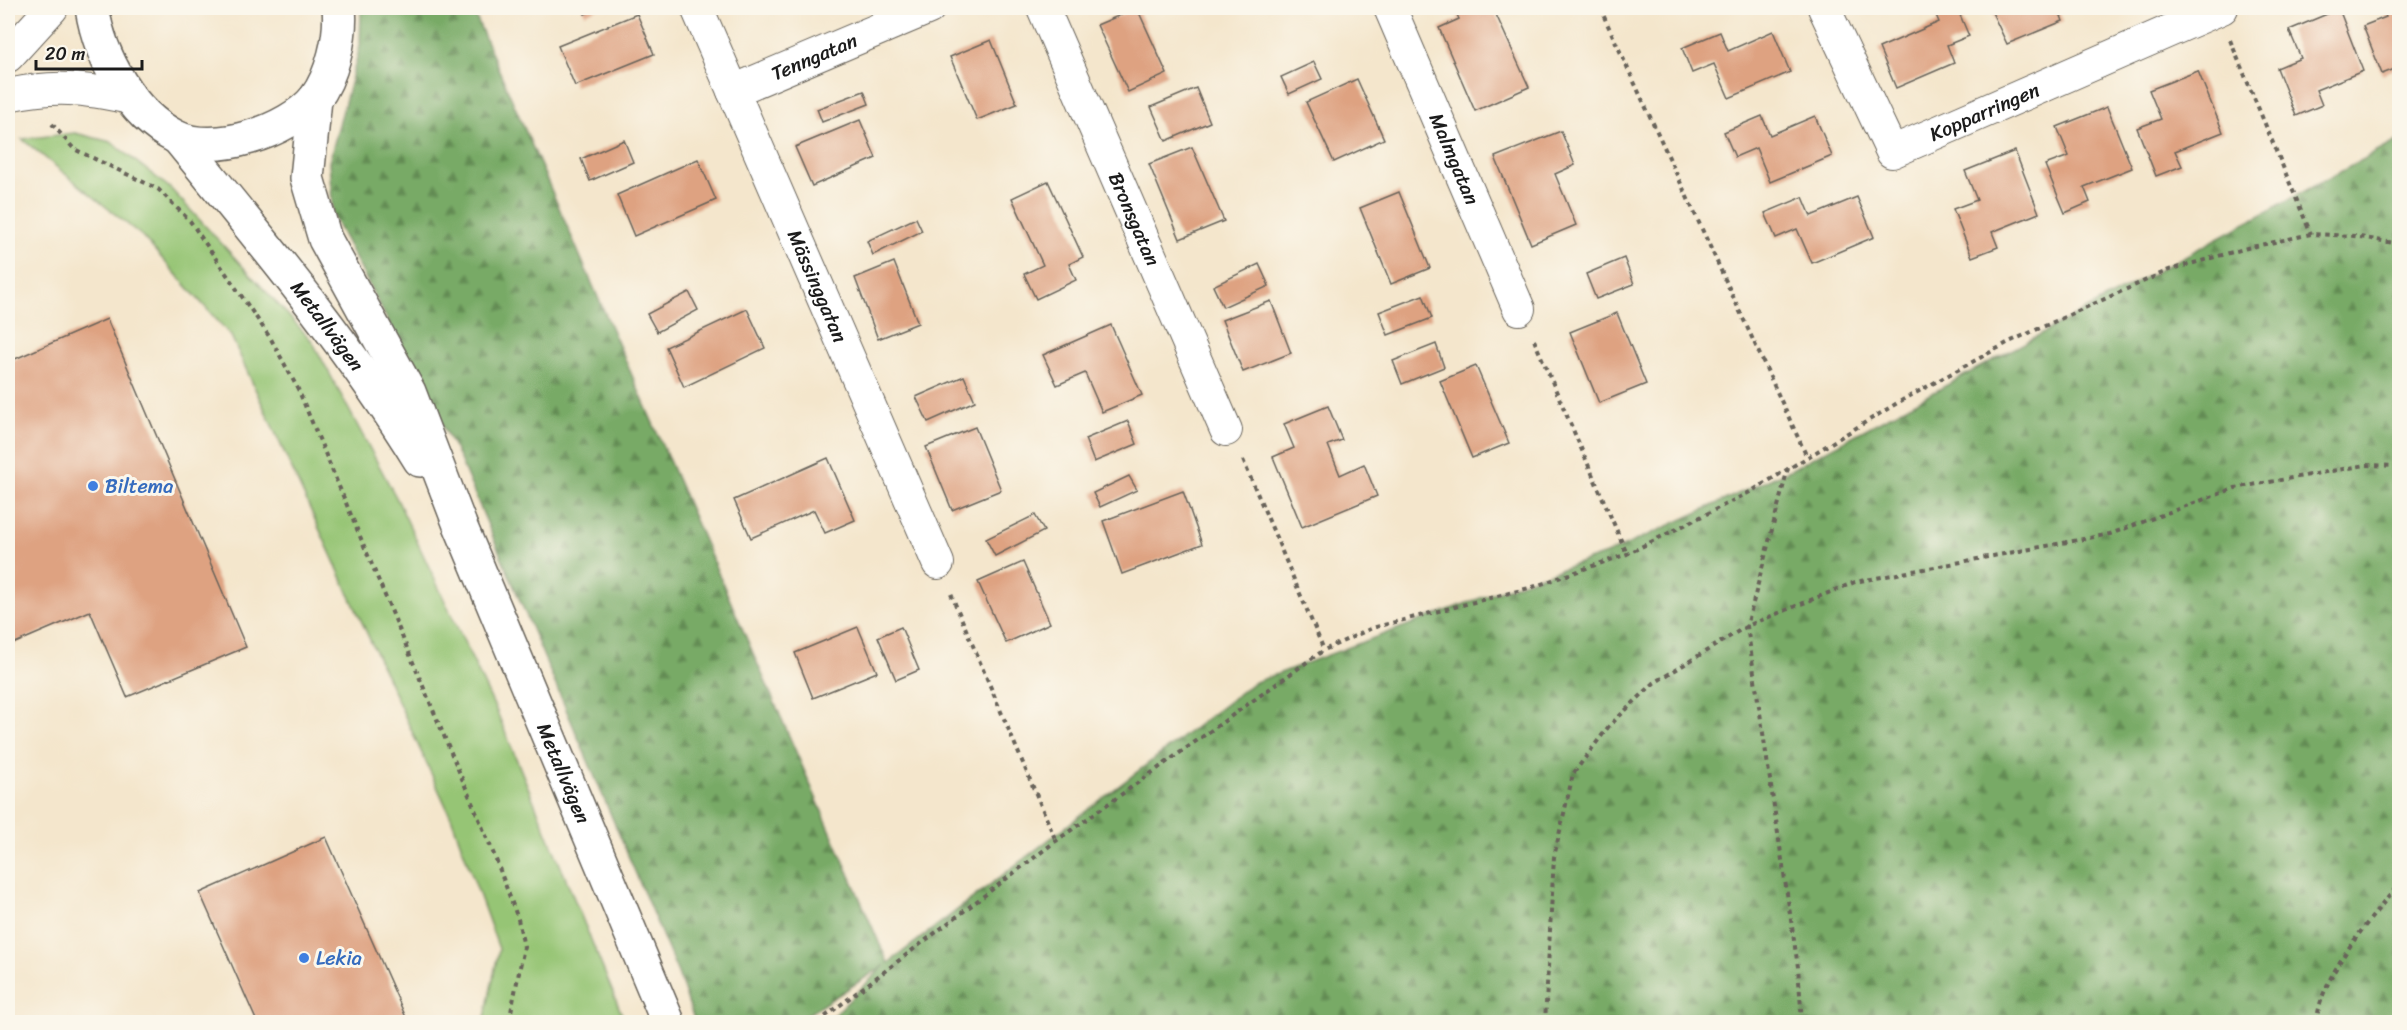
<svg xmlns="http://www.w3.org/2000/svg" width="2407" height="1030" font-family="Sriracha,sans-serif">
<defs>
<pattern id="forest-firs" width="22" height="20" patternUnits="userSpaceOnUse" patternTransform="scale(1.5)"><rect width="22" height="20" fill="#78aa66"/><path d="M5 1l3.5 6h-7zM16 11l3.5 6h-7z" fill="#628a53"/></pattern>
</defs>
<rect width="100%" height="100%" fill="#fbf7ec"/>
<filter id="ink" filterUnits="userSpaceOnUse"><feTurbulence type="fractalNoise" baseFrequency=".0167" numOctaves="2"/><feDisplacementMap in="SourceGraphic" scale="12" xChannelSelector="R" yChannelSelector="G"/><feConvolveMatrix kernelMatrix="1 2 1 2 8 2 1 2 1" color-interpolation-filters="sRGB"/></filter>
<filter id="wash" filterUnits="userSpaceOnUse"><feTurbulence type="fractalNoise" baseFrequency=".008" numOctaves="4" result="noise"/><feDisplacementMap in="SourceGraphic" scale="24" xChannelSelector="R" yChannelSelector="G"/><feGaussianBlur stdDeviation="1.35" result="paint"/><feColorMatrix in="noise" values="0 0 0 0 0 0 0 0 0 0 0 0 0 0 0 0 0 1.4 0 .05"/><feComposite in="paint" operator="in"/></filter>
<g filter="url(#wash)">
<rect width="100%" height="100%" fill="#f4e6cc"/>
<!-- grass -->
<path fill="#96c574" stroke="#597048" stroke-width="1.5" d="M 75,133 L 111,142 L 170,188 L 312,341 L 397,499 L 497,712 L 625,1022 L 484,1022 L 499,949 L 451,817 L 231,336 L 142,236 L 22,139 Z"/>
<!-- forest -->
<path fill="url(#forest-firs)" stroke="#4a6341" stroke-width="1.5" d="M 361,8 L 472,8 L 888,963 L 1253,683 L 1526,581 L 1609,553 L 1790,470 L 2399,140 L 2399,1022 L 827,1022 L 885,965 L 796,1022 L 695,1022 L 678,973 L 459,457 L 333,216 L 329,162 L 360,46 Z"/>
<g id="blocks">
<!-- building -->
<g fill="#dea281">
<path d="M 582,8 L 599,8 L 585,14 Z"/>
<path d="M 1137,8 L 1167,74 L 1128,92 L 1097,25 Z"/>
<path d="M 1454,8 L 1493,8 L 1529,87 L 1475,111 L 1439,28 L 1459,19 Z"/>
<path d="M 1933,8 L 1957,8 L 1969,36 L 1947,45 L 1954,63 L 1896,88 L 1879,48 L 1939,22 Z"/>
<path d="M 1990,8 L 2058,8 L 2063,21 L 2007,44 Z"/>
<path d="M 2382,8 L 2400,8 L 2400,67 L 2382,74 L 2363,26 L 2386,17 Z"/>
<path d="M 2339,9 L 2363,71 L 2316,90 L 2322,105 L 2296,116 L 2277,68 L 2301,58 L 2289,30 Z"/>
<path d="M 637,14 L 654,54 L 575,86 L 558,46 Z"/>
<path d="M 1773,31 L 1790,72 L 1729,98 L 1714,64 L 1692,73 L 1682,48 L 1720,32 L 1728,51 Z"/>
<path d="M 991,40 L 1017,104 L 977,120 L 950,57 Z"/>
<path d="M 1314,62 L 1322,79 L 1289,94 L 1281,77 Z"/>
<path d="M 2198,71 L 2223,132 L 2175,151 L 2182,166 L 2156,176 L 2137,128 L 2161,119 L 2149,90 Z"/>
<path d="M 1357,79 L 1384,139 L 1334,162 L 1306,102 Z"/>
<path d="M 1196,88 L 1210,122 L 1166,141 L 1151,107 Z"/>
<path d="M 864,91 L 869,104 L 822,122 L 817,109 Z"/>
<path d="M 2107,107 L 2132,168 L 2084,187 L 2090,202 L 2065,213 L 2045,165 L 2069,156 L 2057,127 Z"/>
<path d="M 1762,116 L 1770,135 L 1815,116 L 1832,156 L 1770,182 L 1756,148 L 1735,157 L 1724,132 Z"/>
<path d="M 860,120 L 876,158 L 812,186 L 795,147 Z"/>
<path d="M 1561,131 L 1575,165 L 1555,174 L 1576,225 L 1531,244 L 1495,157 Z"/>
<path d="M 624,140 L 633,162 L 590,181 L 581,159 Z"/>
<path d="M 1192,147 L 1224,221 L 1180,239 L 1149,164 Z"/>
<path d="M 2015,151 L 2039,213 L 1992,232 L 1998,247 L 1972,257 L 1953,209 L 1977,200 L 1965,171 Z"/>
<path d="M 698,159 L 716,200 L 634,236 L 617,195 Z"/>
<path d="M 1048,181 L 1083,257 L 1069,264 L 1076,280 L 1036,299 L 1024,274 L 1043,265 L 1012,198 Z"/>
<path d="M 1399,192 L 1430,268 L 1391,284 L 1360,208 Z"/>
<path d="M 1803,197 L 1811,216 L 1857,197 L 1874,237 L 1812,263 L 1797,229 L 1776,238 L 1765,213 Z"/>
<path d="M 916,218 L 922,231 L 873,255 L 867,241 Z"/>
<path d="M 1624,258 L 1634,284 L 1596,299 L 1586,274 Z"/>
<path d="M 894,262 L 918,323 L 878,339 L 855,278 Z"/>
<path d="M 1259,264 L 1269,286 L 1223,307 L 1213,286 Z"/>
<path d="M 689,292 L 698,310 L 657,332 L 647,314 Z"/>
<path d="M 1423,295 L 1432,318 L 1388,335 L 1379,312 Z"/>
<path d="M 1271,301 L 1291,353 L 1243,372 L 1222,320 Z"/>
<path d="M 747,309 L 765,348 L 684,387 L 666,347 Z"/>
<path d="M 1617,313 L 1646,384 L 1599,403 L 1570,332 Z"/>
<path d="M 107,319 L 246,647 L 127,697 L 90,611 L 8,646 L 8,362 Z"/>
<path d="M 1111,325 L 1142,395 L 1102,412 L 1085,373 L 1057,385 L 1043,355 Z"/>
<path d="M 1436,344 L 1444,367 L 1402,384 L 1393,361 Z"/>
<path d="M 1476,366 L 1509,443 L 1472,458 L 1440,381 Z"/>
<path d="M 964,376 L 975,401 L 928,422 L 916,397 Z"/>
<path d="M 1328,406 L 1342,440 L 1328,445 L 1340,475 L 1364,464 L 1377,496 L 1302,527 L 1273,457 L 1294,448 L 1284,424 Z"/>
<path d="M 1128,421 L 1137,444 L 1094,462 L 1085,439 Z"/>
<path d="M 975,427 L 1001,490 L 952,510 L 926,447 Z"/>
<path d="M 828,458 L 855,520 L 825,533 L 814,510 L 751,538 L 734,500 Z"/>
<path d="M 1129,476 L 1137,490 L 1100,507 L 1093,493 Z"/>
<path d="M 1183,491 L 1202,544 L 1122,574 L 1103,521 Z"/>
<path d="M 1035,515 L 1044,531 L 995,556 L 986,539 Z"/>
<path d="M 1023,562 L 1050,623 L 1006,643 L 978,582 Z"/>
<path d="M 858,627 L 877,672 L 813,698 L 795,653 Z"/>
<path d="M 901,627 L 919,670 L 896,680 L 878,637 Z"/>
<path d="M 326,837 L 408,1022 L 257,1022 L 200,893 Z"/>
</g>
</g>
</g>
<g filter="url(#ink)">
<use href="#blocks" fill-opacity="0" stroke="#68635a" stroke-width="1.5"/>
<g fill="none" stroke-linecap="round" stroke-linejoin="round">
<!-- minor casing -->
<g stroke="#68635a" stroke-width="34">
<g id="minor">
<path id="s1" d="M 697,8 L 938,563"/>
<path id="s2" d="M 1043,8 L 1226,430"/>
<path id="s3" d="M 1390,8 L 1519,309"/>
<path id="s4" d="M 1824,8 L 1892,152 L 2222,8"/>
<path d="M 8,56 L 52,8"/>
<path id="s5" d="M 733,91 L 929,8"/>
<path d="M 8,95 C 54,85 84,88 130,98"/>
</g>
</g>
<!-- primary casing -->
<g stroke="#68635a" stroke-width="36">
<g id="primary">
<path d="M 92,8 C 100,57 130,114 176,137 C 214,156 289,131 315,99 C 332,77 342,35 339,8"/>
<path id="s6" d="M 315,99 L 307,178 L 325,239 L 409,392 L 460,525 L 668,1022"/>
<path id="s7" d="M 178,138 C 263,242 349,345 420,460"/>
</g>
</g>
<!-- path -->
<g stroke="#68635a" stroke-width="4" stroke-dasharray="4.5 4.5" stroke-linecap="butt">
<path d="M 1600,8 L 1807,457"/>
<path d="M 2230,40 L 2311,234"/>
<path d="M 52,124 L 74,149 L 158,189 L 190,221 L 271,339 L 298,389 L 495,857 L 518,919 L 524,947 L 509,1022"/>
<path d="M 1534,340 L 1627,554"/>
<path d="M 1243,460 L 1324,650"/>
<path d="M 1788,468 L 1747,626 L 1798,967 L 1802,1022"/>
<path d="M 951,594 L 1056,841"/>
<path d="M 818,1022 L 1056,841 L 1324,650 L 1372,628 L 1533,587 L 1627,554 L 1750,492 L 1899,402 L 2009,342 L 2169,270 L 2247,248 L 2311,234 L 2354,236 L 2400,244"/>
<path d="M 1545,1022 L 1554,857 L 1573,774 L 1609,726 L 1654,683 L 1747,626 L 1855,582 L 2110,534 L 2235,488 L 2366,465 L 2400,466"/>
<path d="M 2317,1022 C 2319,977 2371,918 2400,883"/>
</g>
<!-- minor -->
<use href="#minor" stroke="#fff" stroke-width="32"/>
<!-- primary -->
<use href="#primary" stroke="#fff" stroke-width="33"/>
</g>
</g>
<!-- markers -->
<g fill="#3f7fe0" stroke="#fbf7ec" stroke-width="2">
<circle cx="93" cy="486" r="6"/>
<circle cx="304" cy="958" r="6"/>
</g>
<g text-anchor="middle" stroke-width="6" stroke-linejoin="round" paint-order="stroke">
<!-- street labels -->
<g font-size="20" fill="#1c1c1c" stroke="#fbf7ec">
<text dy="7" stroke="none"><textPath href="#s5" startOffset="88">Tenngatan</textPath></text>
<text dy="7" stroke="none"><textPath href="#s4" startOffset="260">Kopparringen</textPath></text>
<text dy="7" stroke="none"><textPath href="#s3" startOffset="164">Malmgatan</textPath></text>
<text dy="7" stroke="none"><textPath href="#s2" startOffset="230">Bronsgatan</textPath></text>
<text dy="7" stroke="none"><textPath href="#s1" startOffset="303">Mässinggatan</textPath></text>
<text dy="7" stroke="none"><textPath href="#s7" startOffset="240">Metallvägen</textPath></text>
<text dy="7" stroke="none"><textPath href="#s6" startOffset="729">Metallvägen</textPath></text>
</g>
<!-- shop labels -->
<g font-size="20" fill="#366cbe" stroke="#fbf7ec" text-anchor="start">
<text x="105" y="493">Biltema</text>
<text x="316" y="965">Lekia</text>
</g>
</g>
<!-- margin -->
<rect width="2407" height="1030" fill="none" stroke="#fbf7ec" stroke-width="30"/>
<!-- scale -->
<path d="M36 60v9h106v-9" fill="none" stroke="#1c1c1c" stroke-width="3"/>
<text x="45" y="60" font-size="18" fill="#1c1c1c" stroke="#fbf7ec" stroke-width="4.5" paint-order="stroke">20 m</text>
</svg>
